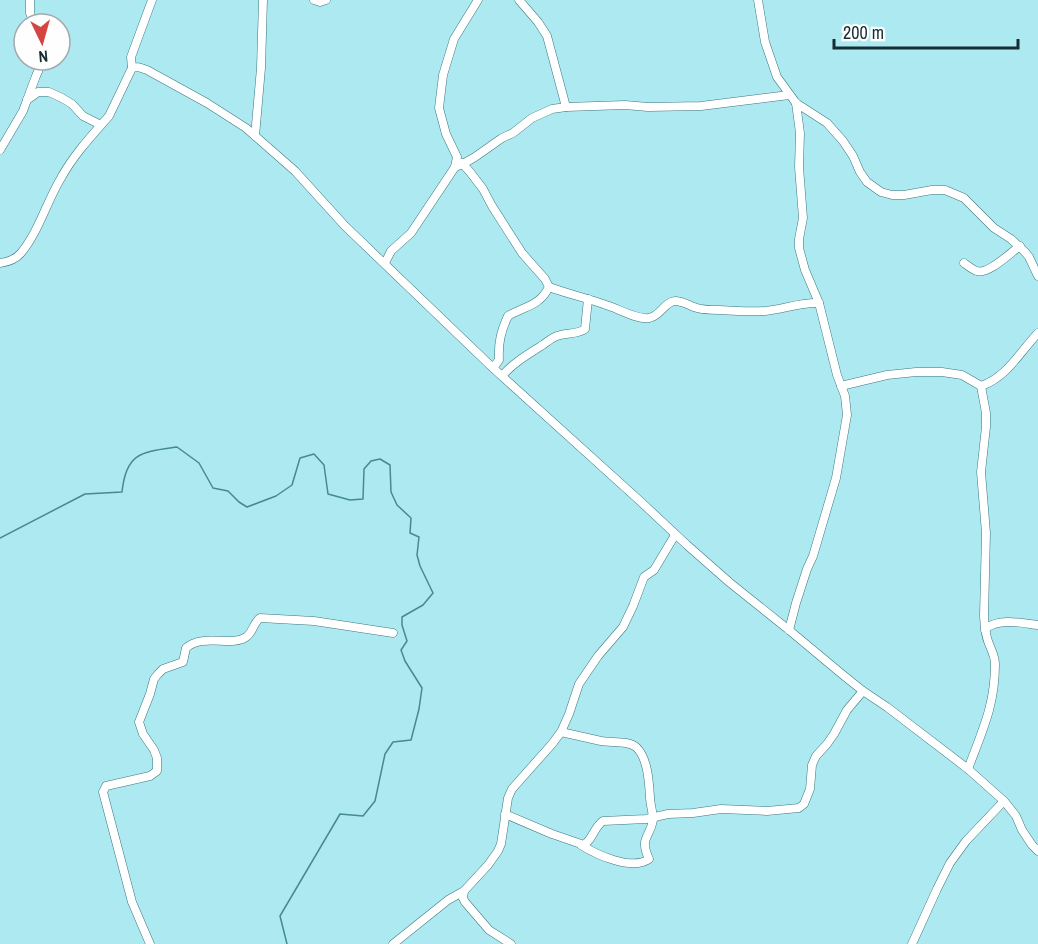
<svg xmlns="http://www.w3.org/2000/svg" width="1038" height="944" font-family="'Archivo Narrow',sans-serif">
<rect width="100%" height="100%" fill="#ade9f1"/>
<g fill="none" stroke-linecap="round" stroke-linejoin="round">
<!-- stream -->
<path stroke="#458a92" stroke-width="1.5" d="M 0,538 L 85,494 L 122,492 C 126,452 142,452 177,447 L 199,463 L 213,488 L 228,491 L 239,502 L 247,507 L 276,496 L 292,485 L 300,458 L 314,454 L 324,465 L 328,494 L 350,500 L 363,499 L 364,469 L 371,461 L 380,459 L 390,465 L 391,492 L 397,505 L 411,518 L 410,533 L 419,537 L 417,555 L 420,566 L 433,593 L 423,605 L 402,617 L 402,625 L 407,641 L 401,650 L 405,661 L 422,688 L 419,709 L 411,740 L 393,742 L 385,754 L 375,801 L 363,816 L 340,814 L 280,916 L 287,944"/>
<!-- minor casing -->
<g stroke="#3d777e" stroke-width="9">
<g id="minor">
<path d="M 30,0 L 30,13 L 34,24"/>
<path d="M 314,0 L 320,2 L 326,0"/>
<path d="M 519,0 L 538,22 L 547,36 L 566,107"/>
<path d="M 758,0 L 765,42 L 777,77 L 796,103 L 827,123 L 843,141 L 853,156 L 860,172 L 867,182 L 881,192 L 892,195 L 904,195 L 932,190 L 945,190 L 964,198 L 994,228 L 1011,239 L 1025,252 L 1029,257 L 1038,276"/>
<path d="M 132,68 L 131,57 L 152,0"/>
<path d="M 27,100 L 36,76 L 43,60"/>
<path d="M 255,136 L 261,68 L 263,0"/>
<path d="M 0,150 L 23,111 L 27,100 L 38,92 L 49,92 L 62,98 L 72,104 L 83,116 L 101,125 L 109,116 L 132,68 C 138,66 141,68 147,70 L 207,103 L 246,128 L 295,171 L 345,226 L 493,368 L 640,501 L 687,545 L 729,582 L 789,630 L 843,675 L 863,691 L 887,707 L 968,769 L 1004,801 L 1016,816 L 1022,830 L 1032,845 L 1038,851"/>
<path d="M 462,163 L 470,172 L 483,189 L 492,206 L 522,253 L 545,279 L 549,287 C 539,307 524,306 508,316 C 501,331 498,343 499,360 L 493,368"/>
<path d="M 455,167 L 463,164 L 475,157 L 502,138 L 513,133 L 532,118 L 552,109 L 566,107 L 625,105 L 648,107 L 701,106 L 789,95"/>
<path d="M 0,263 C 8,262 15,260 21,253 C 38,233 47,201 61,178 C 72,158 86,142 101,125"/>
<path d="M 385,263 L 391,251 L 411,233 L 455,167 L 457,157 L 446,134 L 439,108 L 443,75 L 454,39 L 478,0"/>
<path d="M 964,263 C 968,266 973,270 977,271 C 988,275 1010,253 1020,246"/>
<path d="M 549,287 C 568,294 587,298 606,305 C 617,308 637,320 649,318 C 661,316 664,302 675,301 C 683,301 690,306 697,308 C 704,310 712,310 719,310 C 734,311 750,312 765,311 C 784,309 801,302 819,303"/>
<path d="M 502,376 C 513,363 527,355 541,346 C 546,343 551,338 557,336 C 567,332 577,335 585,329 L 588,299"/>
<path d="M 841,386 L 887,375 L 916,372 L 942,372 L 962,375 L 981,386 C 1007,377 1020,352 1038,333"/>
<path d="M 981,386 L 986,413 L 986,427 L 981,472 L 986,533 L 984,616 L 985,630"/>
<path d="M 789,630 L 796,603 L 807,569 L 813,556 L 836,478 L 847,415 L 845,396 L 837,375 L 819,303 L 805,270 L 799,248 L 799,239 L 803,218 L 799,167 L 800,133 L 796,103"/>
<path d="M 561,732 C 574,735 588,738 601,741 C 612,743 629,740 637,748 C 648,759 649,783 650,797 C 650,804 653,812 653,820 C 650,838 639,837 649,859 C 632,871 597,855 581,845"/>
<path d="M 968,769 C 982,731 995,706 995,664 C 995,651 984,640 986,628 C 1001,618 1021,623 1038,625"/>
<path d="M 505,814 L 552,834 L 584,845 C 593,839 594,827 603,821 L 646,819 L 668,814 L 693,813 L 721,809 L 767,811 L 799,808 L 804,804 L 810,789 L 812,765 L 816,756 L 827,744 L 834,734 L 847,710 L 863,691"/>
<path d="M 150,944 L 132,902 L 103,792 L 106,786 L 150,776 L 157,771 L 157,758 L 154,750 L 143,734 L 139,722 L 150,694 L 154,679 L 158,674 L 163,669 L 183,662 L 186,648 C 203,633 232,647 246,637 C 253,633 253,623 260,618 L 314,621 L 393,633"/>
<path d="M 393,944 L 448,900 L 464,891"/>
<path d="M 511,944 L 489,930 L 465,902 L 463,898 L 464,891 L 488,865 L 498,851 L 501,844 L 508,798 L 512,789 L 552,744 L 561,732 L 569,714 L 579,684 L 598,656 L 623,627 L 633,606 L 644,577 L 654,570 L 675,535"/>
<path d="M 912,944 L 937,889 L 950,863 L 966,841 L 1004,801"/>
</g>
</g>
<!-- minor -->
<use href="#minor" stroke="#fff" stroke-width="8"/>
</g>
<!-- north arrow -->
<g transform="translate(42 42) rotate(175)"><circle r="28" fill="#fefefe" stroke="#a1abac" stroke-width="1.5"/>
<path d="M0-4.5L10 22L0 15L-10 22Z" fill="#d44542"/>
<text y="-9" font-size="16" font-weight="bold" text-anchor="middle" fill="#162e31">N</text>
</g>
<!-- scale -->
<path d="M834 39v9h184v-9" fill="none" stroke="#162e31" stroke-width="3"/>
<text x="843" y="39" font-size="18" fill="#162e31" stroke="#fefefe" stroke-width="4.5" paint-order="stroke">200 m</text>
</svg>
